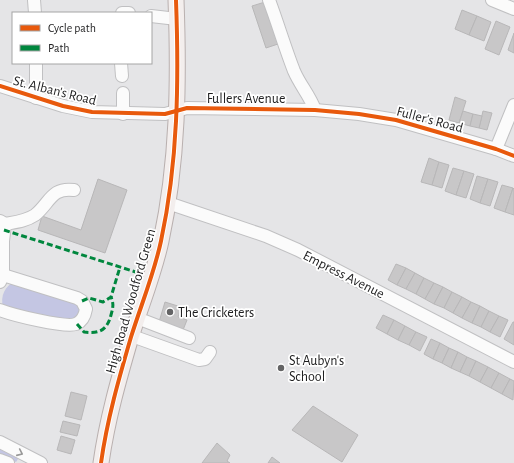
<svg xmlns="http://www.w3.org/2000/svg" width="514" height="463" font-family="'Alegreya Sans',sans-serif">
<rect width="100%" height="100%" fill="#e5e5e7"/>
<!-- green -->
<g fill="#c4c6e3">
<path d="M 15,281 L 79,304 L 83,314 L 73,322 L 3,307 C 0,296 5,286 15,281 Z"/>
<path d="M 0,447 L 16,456 L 18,459 L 16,462 L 0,455 Z"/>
</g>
<!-- building -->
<g fill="#c8c7c8" stroke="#b8b7b8">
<path d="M 265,2 L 278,44 L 266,48 L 252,6 Z"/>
<path d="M 462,10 L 477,16 L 469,35 L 455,29 Z"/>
<path d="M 477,16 L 491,22 L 484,41 L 469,35 Z"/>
<path d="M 496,21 L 510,27 L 499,55 L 485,49 Z"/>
<path d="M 514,33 L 514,53 L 508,50 Z"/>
<path d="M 455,97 L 466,101 L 459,123 L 449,120 Z"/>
<path d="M 463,111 L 473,114 L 470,126 L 459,123 Z"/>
<path d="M 483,111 L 492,113 L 487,130 L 479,128 Z"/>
<path d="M 473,114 L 482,116 L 479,128 L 470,126 Z"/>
<path d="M 429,158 L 439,162 L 432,185 L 421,182 Z"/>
<path d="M 439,162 L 449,165 L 442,188 L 432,185 Z"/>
<path d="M 453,168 L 464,171 L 456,195 L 445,191 Z"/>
<path d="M 464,171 L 474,174 L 466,198 L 456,195 Z"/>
<path d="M 477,176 L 488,179 L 480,203 L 470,199 Z"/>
<path d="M 98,179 L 127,190 L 105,253 L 38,230 L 42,216 L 81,230 Z"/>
<path d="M 488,179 L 498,182 L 490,206 L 480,203 Z"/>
<path d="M 502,185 L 513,188 L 505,212 L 494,208 Z"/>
<path d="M 513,188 L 514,189 L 514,215 L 505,212 Z"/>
<path d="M 396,264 L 406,268 L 397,285 L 388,280 Z"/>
<path d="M 406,268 L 415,273 L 406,289 L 397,285 Z"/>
<path d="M 415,273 L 424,278 L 416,294 L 406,289 Z"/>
<path d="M 424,278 L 434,283 L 425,299 L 416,294 Z"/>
<path d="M 434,283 L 443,287 L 434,304 L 425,299 Z"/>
<path d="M 443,287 L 452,292 L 444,308 L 434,304 Z"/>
<path d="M 452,292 L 462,297 L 453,313 L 444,308 Z"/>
<path d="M 462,297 L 471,302 L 462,318 L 453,313 Z"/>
<path d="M 165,302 L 181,307 L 178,317 L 187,320 L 183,330 L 159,322 Z"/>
<path d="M 471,302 L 480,306 L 472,323 L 462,318 Z"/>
<path d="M 480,306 L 489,311 L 481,327 L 472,323 Z"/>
<path d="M 489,311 L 499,316 L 490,332 L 481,327 Z"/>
<path d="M 383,315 L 394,320 L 387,334 L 376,328 Z"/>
<path d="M 499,316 L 508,320 L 500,337 L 490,332 Z"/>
<path d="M 394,320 L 405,326 L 398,340 L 387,334 Z"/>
<path d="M 513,322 L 514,322 L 514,345 L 504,339 Z"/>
<path d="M 405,326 L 416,332 L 409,345 L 398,340 Z"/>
<path d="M 416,332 L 427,337 L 420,351 L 409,345 Z"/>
<path d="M 431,339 L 440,343 L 433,359 L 424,354 Z"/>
<path d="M 440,343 L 449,348 L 442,363 L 433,359 Z"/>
<path d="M 449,348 L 458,352 L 451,368 L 442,363 Z"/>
<path d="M 458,352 L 467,357 L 460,372 L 451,368 Z"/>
<path d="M 467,357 L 476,361 L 469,376 L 460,372 Z"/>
<path d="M 476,361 L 488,367 L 480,382 L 469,376 Z"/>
<path d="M 488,367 L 499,373 L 491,388 L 480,382 Z"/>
<path d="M 499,373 L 510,379 L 502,394 L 491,388 Z"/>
<path d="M 510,379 L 514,381 L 513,400 L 502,394 Z"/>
<path d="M 71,392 L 87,396 L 81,420 L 65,416 Z"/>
<path d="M 313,406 L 358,435 L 342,462 L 292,430 Z"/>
<path d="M 63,421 L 80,425 L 77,436 L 60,432 Z"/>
<path d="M 61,436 L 75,440 L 71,454 L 57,450 Z"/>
<path d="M 217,443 L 230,455 L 227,461 L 230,463 L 202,463 Z"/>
<path d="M 272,457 L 280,463 L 268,463 Z"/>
</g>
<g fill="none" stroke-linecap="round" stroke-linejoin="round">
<!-- minor casing -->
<g stroke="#c0c0c2" stroke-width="14">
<g id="minor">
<path d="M 34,0 L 35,13"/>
<path d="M 269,0 C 278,24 285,48 294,71 C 300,85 310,96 315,110"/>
<path d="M 492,0 L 514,9"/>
<path d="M 122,13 L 129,13"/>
<path d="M 151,16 L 177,19"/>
<path d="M 121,63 L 122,76"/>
<path d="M 0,86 L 63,106 L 92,112 L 165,114 L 187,108 L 315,110 L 359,114 L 396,120 L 496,149 L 514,156"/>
<path d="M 36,98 L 36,63"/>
<path d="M 123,114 L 123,93"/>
<path d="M 496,149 L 514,105"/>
<path d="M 168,203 L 266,236 L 298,250 L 514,362"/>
<path d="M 0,221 L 5,224 L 3,241 L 3,275 L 0,282"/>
<path d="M 5,224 C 16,222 26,221 35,215 C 50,203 51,187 74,190"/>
<path d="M 0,310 C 13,315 65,328 76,324 C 83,321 85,315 86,309 L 82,301 L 77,298 L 3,275"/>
<path d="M 137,318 L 189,338"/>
<path d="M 132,336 L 199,360 L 205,359 L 210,352"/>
<path d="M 0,442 L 41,463"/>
<path d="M 0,460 L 8,463"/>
</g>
</g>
<!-- major casing -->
<g stroke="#b9b0af" stroke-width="17">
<path id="major" d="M 101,463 C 107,420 119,378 131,337 C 141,305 154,274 161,241 C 178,162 179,81 176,0"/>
</g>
<!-- minor -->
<use href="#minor" stroke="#fbfbfb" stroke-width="12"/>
<!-- major -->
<use href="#major" stroke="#f3eeed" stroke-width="15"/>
<!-- quiet -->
<g stroke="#00873e" stroke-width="3" stroke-dasharray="6 3" stroke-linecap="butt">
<path d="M 4,230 L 142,274"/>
<path d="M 82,301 L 89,298 L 103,302 L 111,297 L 120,267"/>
<path d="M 77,324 L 84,332 C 100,334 107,330 111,315 C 113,308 114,304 111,297"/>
</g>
<!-- cycleway casing -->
<g stroke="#fff" stroke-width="6">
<g id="cycleway">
<path d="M 0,86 L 63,106 L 92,112 L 165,114 L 187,108 L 315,110 L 359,114 L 396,120 L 496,149 L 514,156"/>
<path d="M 101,463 C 107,420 119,378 131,337 C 141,305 154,274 161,241 C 178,162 179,81 176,0"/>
</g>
</g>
<!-- cycleway -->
<use href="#cycleway" stroke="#e8590c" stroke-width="4"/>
</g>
<!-- one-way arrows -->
<defs><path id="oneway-chevron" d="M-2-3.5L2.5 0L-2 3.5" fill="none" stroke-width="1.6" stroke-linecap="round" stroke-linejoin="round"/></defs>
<use stroke="#989898" href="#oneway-chevron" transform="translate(20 453) rotate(24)"/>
<!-- markers -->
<g fill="#646465" stroke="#fff" stroke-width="1.5">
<circle cx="170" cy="312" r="4"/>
<circle cx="281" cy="368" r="4"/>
</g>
<g text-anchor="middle" stroke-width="3.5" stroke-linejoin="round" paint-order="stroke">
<!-- street labels -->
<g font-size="14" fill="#1e1e1f" stroke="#fff">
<text transform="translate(55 90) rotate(14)" y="5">St. Alban's Road</text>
<text x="246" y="103">Fullers Avenue</text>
<text transform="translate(430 119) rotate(15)" y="5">Fuller's Road</text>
<text transform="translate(344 274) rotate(27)" y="5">Empress Avenue</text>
<text transform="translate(130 301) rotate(-74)" y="5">High Road Woodford Green</text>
</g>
<!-- poi labels -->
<g font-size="14" fill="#1e1e1f" stroke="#fff" text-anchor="start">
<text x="178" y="317">The Cricketers</text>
<text x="289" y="365">St Aubyn's<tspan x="289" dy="16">School</tspan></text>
</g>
</g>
<!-- legend -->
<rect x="12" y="12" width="140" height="52" fill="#ffffff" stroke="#a5a5a5"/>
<rect x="20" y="25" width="20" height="6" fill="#e8590c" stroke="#a5a5a5"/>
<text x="48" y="32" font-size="12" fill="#1e1e1f">Cycle path</text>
<rect x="20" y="45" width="20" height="6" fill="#00873e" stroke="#a5a5a5"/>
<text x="48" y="52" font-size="12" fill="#1e1e1f">Path</text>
</svg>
